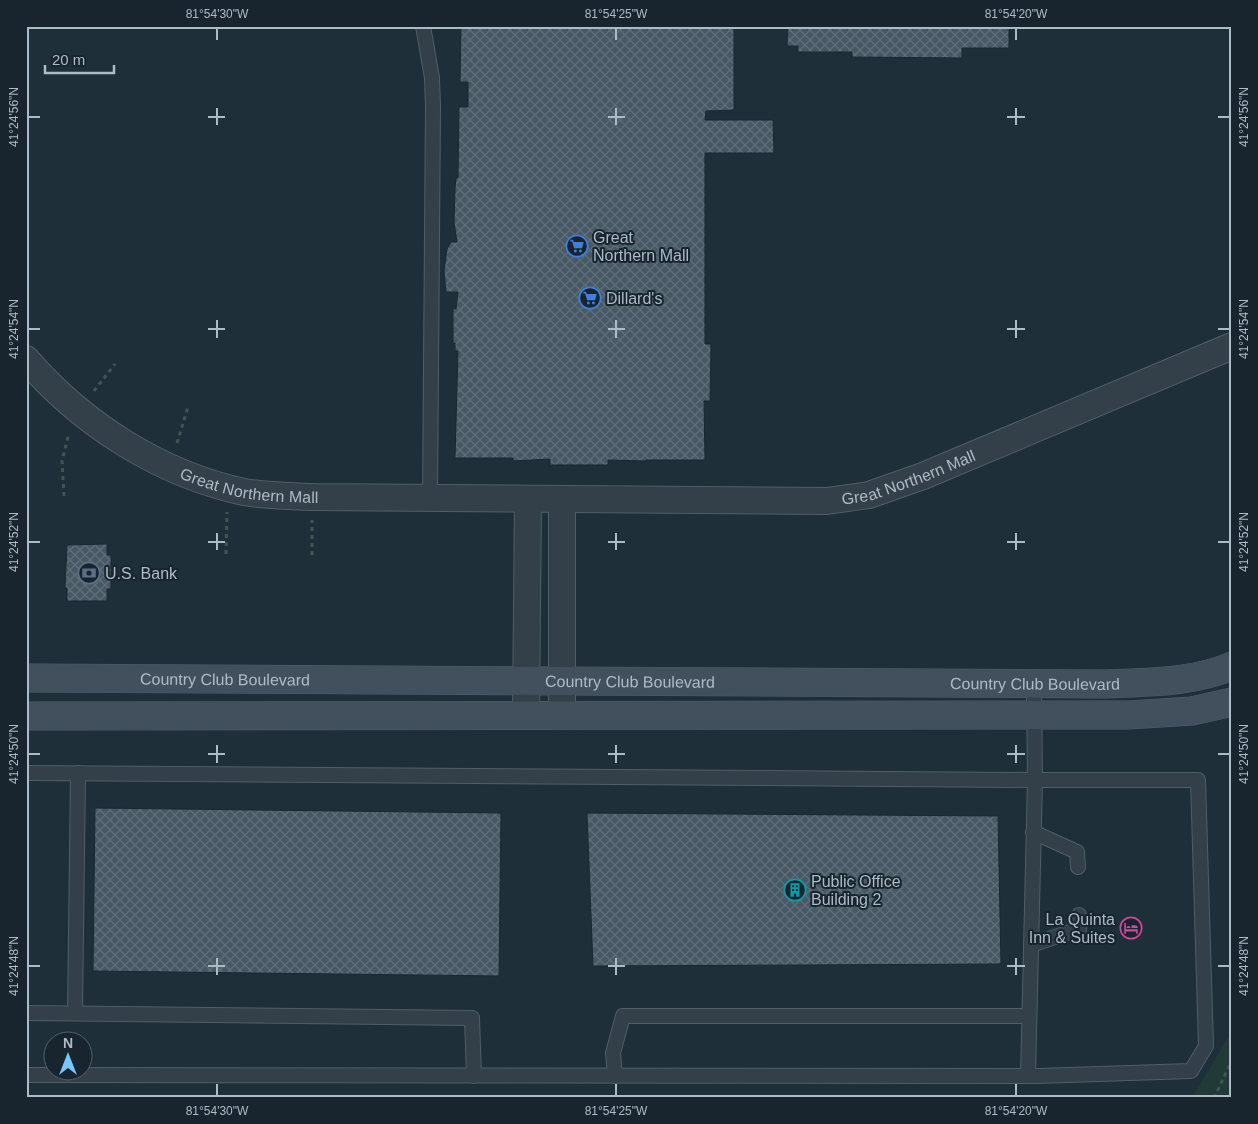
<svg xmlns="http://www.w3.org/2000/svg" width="1258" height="1124" font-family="Helvetica,sans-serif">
<defs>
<pattern id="building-cross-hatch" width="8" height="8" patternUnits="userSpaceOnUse" patternTransform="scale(1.25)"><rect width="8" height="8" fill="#475965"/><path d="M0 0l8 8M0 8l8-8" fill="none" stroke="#5f6f7a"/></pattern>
</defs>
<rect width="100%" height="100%" fill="#1f2f39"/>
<!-- grass -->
<path fill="#213a38" d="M 1232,1031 L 1232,1098 L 1192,1098 Z"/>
<!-- building -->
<g fill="url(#building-cross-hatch)" stroke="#1a2730">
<path d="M 461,26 L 734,26 L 734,110 L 706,111 L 705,120 L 773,120 L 774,153 L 705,153 L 705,344 L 711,344 L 710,401 L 704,401 L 705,460 L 646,460 L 646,461 L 608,460 L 608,465 L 550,465 L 550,459 L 513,461 L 513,458 L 455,458 L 458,351 L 455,351 L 455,343 L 453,343 L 453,308 L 456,309 L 458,292 L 446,292 L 444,271 L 447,249 L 451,242 L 457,242 L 454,222 L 455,188 L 456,178 L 458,178 L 459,107 L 468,107 L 468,82 L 460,82 Z"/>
<path d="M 788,26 L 1009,26 L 1009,48 L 962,48 L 962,58 L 852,57 L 852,52 L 798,52 L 798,46 L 787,46 Z"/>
<path d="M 107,544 L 107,555 L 111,555 L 111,589 L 107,589 L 107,601 L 67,601 L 67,588 L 65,588 L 67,545 Z"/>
<path d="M 95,808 L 501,813 L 499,976 L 93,971 Z"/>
<path d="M 587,813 L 998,816 L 1001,964 L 593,966 Z"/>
</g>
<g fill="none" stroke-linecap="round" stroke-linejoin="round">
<!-- lane casing -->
<g stroke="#505e67" stroke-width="16">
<g id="lane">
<path d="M 423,26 L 432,78 L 433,106 L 430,498"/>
<path d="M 26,773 L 1035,780 L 1028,1076"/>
<path d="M 1033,832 L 1077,852 L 1078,867"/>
<path d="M 1031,945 L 1079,929 L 1079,915"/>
<path d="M 26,1013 L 472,1018 L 474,1076"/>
<path d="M 75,1013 L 78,773"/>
<path d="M 26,1075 L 1037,1076 L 1191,1071 L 1206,1046 L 1198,780 L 1035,780 L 1034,684"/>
<path d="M 615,1076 L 613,1053 L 623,1016 L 1029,1016"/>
</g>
</g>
<!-- street casing -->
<g stroke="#505e67" stroke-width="28">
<g id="street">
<path id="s1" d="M 26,359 C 82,424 160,474 244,492 C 267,496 290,496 313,497 L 827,501 L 869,495 L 923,476 L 1232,346"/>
<path d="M 526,715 L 528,499"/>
<path d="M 562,715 L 562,499"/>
</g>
</g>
<!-- secondary casing -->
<g stroke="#505e67" stroke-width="29">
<g id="secondary">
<path id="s2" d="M 26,678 L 1105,684 C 1147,682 1192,683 1232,666"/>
<path d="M 26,716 L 1129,715 L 1192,711 L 1232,702"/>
</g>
</g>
<!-- path -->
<g stroke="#3f5655" stroke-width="3" stroke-dasharray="4 4" stroke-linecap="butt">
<path d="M 94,391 L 115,364"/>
<path d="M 177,443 L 188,407"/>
<path d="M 64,496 L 62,461 L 69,433"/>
<path d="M 226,554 L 227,512"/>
<path d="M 312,555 L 312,520"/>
<path d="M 1214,1098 L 1232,1060"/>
</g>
<!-- lane -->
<use href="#lane" stroke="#334049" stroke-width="14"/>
<!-- street -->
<use href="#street" stroke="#334049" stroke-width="26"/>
<!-- secondary -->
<use href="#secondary" stroke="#41505c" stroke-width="28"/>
</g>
<!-- ticks -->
<path fill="none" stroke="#adbbc6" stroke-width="2" d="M 217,28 L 217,40M 616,28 L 616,40M 1016,28 L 1016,40M 217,108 L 217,125M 616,108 L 616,125M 1016,108 L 1016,125M 28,117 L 40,117M 208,117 L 225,117M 608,117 L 625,117M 1007,117 L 1025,117M 1218,117 L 1230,117M 217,320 L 217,338M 616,320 L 616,338M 1016,320 L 1016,338M 28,329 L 40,329M 208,329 L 225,329M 608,329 L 625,329M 1007,329 L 1025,329M 1218,329 L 1230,329M 217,533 L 217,550M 616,533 L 616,550M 1016,533 L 1016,550M 28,542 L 40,542M 208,542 L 225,542M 608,542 L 625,542M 1007,542 L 1025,542M 1218,542 L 1230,542M 217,745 L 217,763M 616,745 L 616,763M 1016,745 L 1016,763M 28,754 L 40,754M 208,754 L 225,754M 608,754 L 625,754M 1007,754 L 1025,754M 1218,754 L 1230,754M 217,958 L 217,975M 616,958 L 616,975M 1016,958 L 1016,975M 28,966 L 40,966M 208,966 L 225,966M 608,966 L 625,966M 1007,966 L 1025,966M 1218,966 L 1230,966M 217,1084 L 217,1096M 616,1084 L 616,1096M 1016,1084 L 1016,1096"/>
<!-- icons -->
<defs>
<g id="supermarket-ring" transform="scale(1.125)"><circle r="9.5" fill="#18252e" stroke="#3f7fe0" stroke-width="1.5"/><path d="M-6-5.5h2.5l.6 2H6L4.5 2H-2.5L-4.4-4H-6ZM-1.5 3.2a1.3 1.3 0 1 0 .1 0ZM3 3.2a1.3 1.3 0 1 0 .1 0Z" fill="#3f7fe0"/></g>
<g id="bank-ring" transform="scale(1.125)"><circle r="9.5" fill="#18252e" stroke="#5c6f8a" stroke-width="1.5"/><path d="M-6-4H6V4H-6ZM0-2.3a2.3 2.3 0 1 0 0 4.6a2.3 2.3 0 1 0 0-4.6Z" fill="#5c6f8a"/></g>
<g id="building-ring" transform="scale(1.125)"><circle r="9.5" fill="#18252e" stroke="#0f9aa8" stroke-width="1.5"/><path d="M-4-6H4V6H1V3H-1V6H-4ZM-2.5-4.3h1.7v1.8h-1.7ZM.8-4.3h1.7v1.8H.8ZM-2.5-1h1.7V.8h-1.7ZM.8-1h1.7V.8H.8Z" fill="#0f9aa8"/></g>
<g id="hotel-ring" transform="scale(1.125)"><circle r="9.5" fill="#18252e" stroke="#d1479c" stroke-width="1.5"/><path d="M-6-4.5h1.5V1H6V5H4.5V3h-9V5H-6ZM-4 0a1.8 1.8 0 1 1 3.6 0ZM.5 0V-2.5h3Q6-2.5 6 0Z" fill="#d1479c"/></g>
</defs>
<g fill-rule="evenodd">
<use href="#supermarket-ring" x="577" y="246"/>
<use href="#supermarket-ring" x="590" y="298"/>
<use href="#bank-ring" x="89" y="573"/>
<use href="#building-ring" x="795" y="890"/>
<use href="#hotel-ring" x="1131" y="928"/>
</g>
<g text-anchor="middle" stroke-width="4" stroke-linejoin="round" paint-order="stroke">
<!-- poi labels -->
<g font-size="16" fill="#adbbc6" stroke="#18252e" text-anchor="start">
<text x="593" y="243">Great<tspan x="593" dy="18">Northern Mall</tspan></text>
<text x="606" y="304">Dillard's</text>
<text x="105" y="579">U.S. Bank</text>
<text x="811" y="887">Public Office<tspan x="811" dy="18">Building 2</tspan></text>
<text x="1115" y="925" text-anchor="end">La Quinta<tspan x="1115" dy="18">Inn &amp; Suites</tspan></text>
</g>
<!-- street labels -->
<g font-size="16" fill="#adbbc6" stroke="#18252e">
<text dy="6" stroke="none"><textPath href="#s1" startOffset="928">Great Northern Mall</textPath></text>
<text dy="6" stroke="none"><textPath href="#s1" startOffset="264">Great Northern Mall</textPath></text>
<text dy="6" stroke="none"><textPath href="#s2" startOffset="199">Country Club Boulevard</textPath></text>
<text dy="6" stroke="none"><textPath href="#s2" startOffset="604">Country Club Boulevard</textPath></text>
<text dy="6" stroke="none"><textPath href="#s2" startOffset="1009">Country Club Boulevard</textPath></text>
</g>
</g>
<!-- border -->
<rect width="1258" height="1124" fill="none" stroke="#18252e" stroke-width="55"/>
<!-- north arrow -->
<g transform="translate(68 1056)"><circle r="24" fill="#18252e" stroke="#54616b"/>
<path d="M0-4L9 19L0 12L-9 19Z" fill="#7bc5fd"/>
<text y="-8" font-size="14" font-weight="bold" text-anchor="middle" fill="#adbbc6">N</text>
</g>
<!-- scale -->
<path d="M45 65v8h69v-8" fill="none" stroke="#adbbc6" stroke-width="2.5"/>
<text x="52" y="65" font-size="15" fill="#adbbc6" stroke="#18252e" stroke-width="4" paint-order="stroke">20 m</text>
<rect x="28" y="28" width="1202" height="1068" fill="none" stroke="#adbbc6" stroke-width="2"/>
<g font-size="12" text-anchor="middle" fill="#adbbc6">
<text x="217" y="18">81°54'30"W</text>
<text x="616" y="18">81°54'25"W</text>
<text x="1016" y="18">81°54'20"W</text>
<text transform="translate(14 117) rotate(-90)" y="4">41°24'56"N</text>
<text transform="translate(1244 117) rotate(-90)" y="4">41°24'56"N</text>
<text transform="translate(14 329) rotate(-90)" y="4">41°24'54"N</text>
<text transform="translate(1244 329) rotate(-90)" y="4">41°24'54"N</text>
<text transform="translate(14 542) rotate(-90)" y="4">41°24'52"N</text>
<text transform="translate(1244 542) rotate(-90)" y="4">41°24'52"N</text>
<text transform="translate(14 754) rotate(-90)" y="4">41°24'50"N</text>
<text transform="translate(1244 754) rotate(-90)" y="4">41°24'50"N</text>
<text transform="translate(14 966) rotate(-90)" y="4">41°24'48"N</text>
<text transform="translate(1244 966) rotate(-90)" y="4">41°24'48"N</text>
<text x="217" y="1115">81°54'30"W</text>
<text x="616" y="1115">81°54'25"W</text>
<text x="1016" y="1115">81°54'20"W</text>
</g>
</svg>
